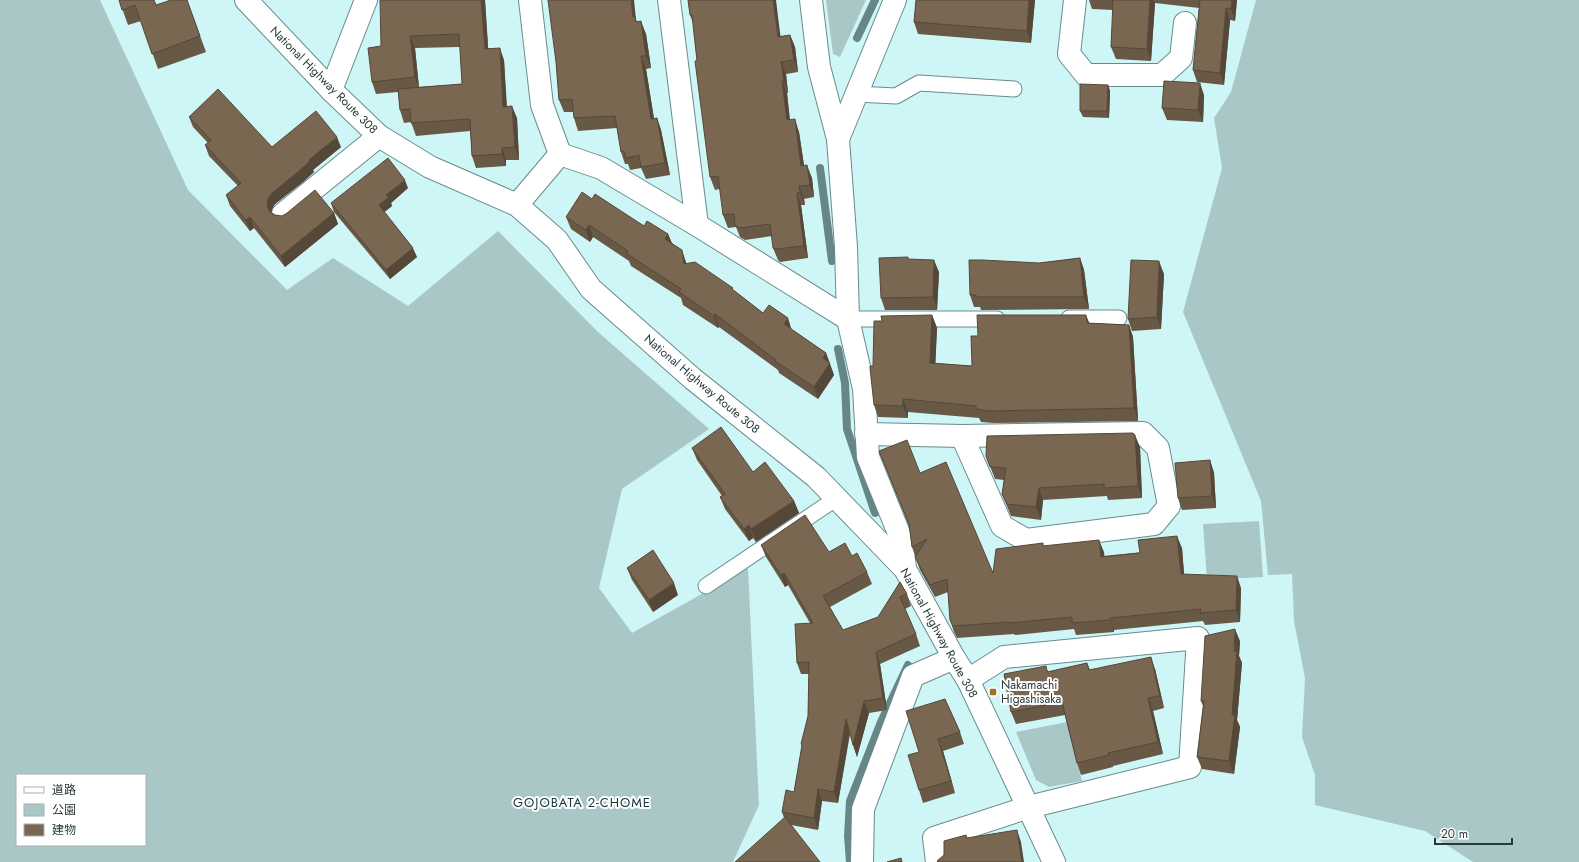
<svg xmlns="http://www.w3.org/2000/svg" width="1579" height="862" font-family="Jost,'Noto Sans JP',sans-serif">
<rect width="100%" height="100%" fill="#cff6f7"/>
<!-- green -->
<g fill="#aac7c8" fill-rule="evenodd">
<path d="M 0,0 L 100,0 L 188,190 L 287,290 L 333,258 L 408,306 L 498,231 L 598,332 L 709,429 L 622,489 L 599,588 L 632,633 L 748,568 L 759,805 L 733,862 L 0,862 ZM 17,775 L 145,775 L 145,845 L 17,845 Z"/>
<path d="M 826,0 L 866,0 L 840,57 L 833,54 Z"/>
<path d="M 1256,0 L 1579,0 L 1579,862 L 1473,862 L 1425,831 L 1315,805 L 1315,775 L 1302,737 L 1305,678 L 1294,621 L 1292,574 L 1268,575 L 1261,501 L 1183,312 L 1222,168 L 1214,118 L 1231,92 Z"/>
<path d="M 1259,521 L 1263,577 L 1207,580 L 1203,524 Z"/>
<path d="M 1067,722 L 1082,781 L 1049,787 L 1036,780 L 1016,732 Z"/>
</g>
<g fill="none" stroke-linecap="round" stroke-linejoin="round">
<!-- stream -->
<g stroke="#678687" stroke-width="8">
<path d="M 857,38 L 875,0"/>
<path d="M 820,168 L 832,261"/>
<path d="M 838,349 L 845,383 L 847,429 L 875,513"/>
<path d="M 850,862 L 848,836 L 850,801 L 881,722 L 908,665"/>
</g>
<!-- service casing -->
<g stroke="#688c8d" stroke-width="17">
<g id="service">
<path d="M 856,94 L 896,96 L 919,83 L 1014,89"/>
<path d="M 1069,318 L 1119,318"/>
<path d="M 848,319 L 997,319"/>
<path d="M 706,586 L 837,498"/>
</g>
</g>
<!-- minor casing -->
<g stroke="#688c8d" stroke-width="24">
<g id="minor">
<path d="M 669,0 L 697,225"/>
<path d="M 811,0 L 819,67 L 838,139 L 846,247 L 848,319 L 864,389 L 868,457 L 902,541 L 905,569"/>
<path d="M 1075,0 L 1069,54 L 1086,75 L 1162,75 L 1181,58 L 1185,23"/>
<path d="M 331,90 L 366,0"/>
<path d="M 838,139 L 895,0"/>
<path d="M 560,154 L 601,168 L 697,225 L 848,319"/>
<path d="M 517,205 L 560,154 L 542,105 L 530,0"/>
<path d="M 283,214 L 379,136"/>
<path d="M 866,434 L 962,436 L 1143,433 L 1158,448 L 1169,506 L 1154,524 L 1026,540 L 1002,526 L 962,436"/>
<path d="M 862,862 L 863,809 L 913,676 L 954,658"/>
<path d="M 937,862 L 934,838 L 1029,807 L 1190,767 L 1198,638 L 1004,657 L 968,680"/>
</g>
</g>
<!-- trunk casing -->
<g stroke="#688c8d" stroke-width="24">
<path id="trunk" d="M 246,0 L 331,90 L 379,136 L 430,167 L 517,205 L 557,240 L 591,289 L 693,379 L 816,477 L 905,569 L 954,658 L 968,680 L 1054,862"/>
</g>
<!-- service -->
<use href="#service" stroke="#fff" stroke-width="15"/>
<!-- minor -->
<use href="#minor" stroke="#fff" stroke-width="22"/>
<!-- trunk -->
<use href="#trunk" stroke="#fff" stroke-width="22"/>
</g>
<!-- wall -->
<g fill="#685946" fill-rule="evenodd">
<path d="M 119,0 L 156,5 L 187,0 L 206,52 L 158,69 L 141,21 L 128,25 Z"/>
<path d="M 485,0 L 488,48 L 504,60 L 507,106 L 517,118 L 519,160 L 506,160 L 506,166 L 476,168 L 472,156 L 470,131 L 416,136 L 411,122 L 404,123 L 400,110 L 398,92 L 376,94 L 372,82 L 381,46 ZM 460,47 L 462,84 L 419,87 L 415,48 Z"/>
<path d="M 688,0 L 781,36 L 790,35 L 795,47 L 798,72 L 786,74 L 788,93 L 787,93 L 790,120 L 799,132 L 804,166 L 812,178 L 814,197 L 804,199 L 805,205 L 801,205 L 808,258 L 780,262 L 778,260 L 773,248 L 772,236 L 745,240 L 740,237 L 736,227 L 728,228 L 723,215 L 720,189 L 715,190 L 710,177 L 693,23 L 690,15 Z"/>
<path d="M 916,0 L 1035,0 L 1031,43 L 918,34 L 914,22 Z"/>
<path d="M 1089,0 L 1237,0 L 1235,21 L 1230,20 L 1224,85 L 1197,82 L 1193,70 L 1199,8 L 1155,3 L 1151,61 L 1116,59 L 1111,47 L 1113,10 L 1092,9 Z"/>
<path d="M 636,20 L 637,22 L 646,34 L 651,68 L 646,69 L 654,119 L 657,118 L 661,130 L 670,175 L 646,179 L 641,168 L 630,170 L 628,164 L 625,164 L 621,152 L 617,128 L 578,131 L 574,118 L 573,112 L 564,112 L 559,100 L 556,62 Z"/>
<path d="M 1108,85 L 1110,91 L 1109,118 L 1083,117 L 1080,111 Z"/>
<path d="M 1204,95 L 1203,122 L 1167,120 L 1162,108 Z"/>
<path d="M 189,117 L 272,147 L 341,147 L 313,170 L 314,172 L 303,182 L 275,204 L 272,209 L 271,212 L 275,215 L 282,216 L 334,213 L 338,224 L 285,267 L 254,228 L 250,231 L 230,206 L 226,195 L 238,186 L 209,156 L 205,145 L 208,143 L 193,127 Z"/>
<path d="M 408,188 L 391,203 L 392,206 L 384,212 L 417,257 L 390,279 L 334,212 L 331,203 Z"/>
<path d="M 592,199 L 644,226 L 668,234 L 672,243 L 686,264 L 733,288 L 733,290 L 763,313 L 792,330 L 826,353 L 834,375 L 818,399 L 779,373 L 778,370 L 719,327 L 718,328 L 683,305 L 681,298 L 631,266 L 629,261 L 593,237 L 590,242 L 571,229 L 566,217 Z"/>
<path d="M 1080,258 L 1084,270 L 1089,309 L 981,310 L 980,307 L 974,307 L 970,295 L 1039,263 Z"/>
<path d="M 908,259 L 939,272 L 937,310 L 885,310 L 881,298 Z"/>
<path d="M 1164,274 L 1161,329 L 1132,331 L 1128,319 Z"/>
<path d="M 932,315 L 937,328 L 935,363 L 972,366 L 978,336 L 1089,323 L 1129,325 L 1133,337 L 1138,421 L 994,423 L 981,422 L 979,418 L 908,412 L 908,418 L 878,417 L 874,405 L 882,321 Z"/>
<path d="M 1140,447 L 1142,498 L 1108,500 L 1107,496 L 1043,500 L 1041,520 L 1011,516 L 1002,494 L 1004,480 L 995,479 L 986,456 Z"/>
<path d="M 692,448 L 753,472 L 794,501 L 799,513 L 756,542 L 753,538 L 749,541 L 725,509 L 720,497 L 722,496 L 697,460 Z"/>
<path d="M 879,451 L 920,473 L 993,573 L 1044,546 L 1104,552 L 1104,556 L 1182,548 L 1184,574 L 1241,588 L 1240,622 L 1205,625 L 1203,621 L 1114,630 L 1114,632 L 1076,635 L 1074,629 L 1015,635 L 1014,634 L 957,638 L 954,632 L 950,620 L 948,592 L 935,597 L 920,570 L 912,547 L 909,526 Z"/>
<path d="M 1210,460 L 1214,473 L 1216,508 L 1182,510 L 1178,498 Z"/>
<path d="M 761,545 L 829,552 L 852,556 L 867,572 L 872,584 L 830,607 L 843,630 L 878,617 L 900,582 L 907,594 L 911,606 L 905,609 L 916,634 L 920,646 L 880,664 L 887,710 L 869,713 L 857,757 L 850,734 L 838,803 L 822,801 L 818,830 L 791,825 L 784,818 L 782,812 L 794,792 L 802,747 L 801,744 L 808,716 L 809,674 L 801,674 L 797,663 L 810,623 L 788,585 L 785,587 L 766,557 Z"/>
<path d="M 627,568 L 678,595 L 653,612 L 632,580 Z"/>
<path d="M 1240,641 L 1239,656 L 1242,663 L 1237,720 L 1240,727 L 1234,774 L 1202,769 L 1197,757 L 1203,706 L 1201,701 Z"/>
<path d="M 1087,663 L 1090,670 L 1155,669 L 1164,708 L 1153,711 L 1163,754 L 1113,766 L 1113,767 L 1081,775 L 1077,763 L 1065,715 L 1016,724 L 1011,712 L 1046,666 L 1048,672 Z"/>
<path d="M 945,699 L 960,732 L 964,744 L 943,751 L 955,793 L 923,803 L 919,790 L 919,752 Z"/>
</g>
<!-- shaded-wall -->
<g fill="#554839">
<path d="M 481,0 L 485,0 L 489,61 L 485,49 Z"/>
<path d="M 631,0 L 634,0 L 636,20 L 639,29 L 633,17 Z"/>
<path d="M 773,0 L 776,0 L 782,49 L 778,37 Z"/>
<path d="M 1029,0 L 1035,0 L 1031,43 L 1027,31 Z"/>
<path d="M 1150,0 L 1153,0 L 1155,3 L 1151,61 L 1147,49 Z"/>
<path d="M 1232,0 L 1237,0 L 1235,21 L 1231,9 Z"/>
<path d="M 1226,8 L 1230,20 L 1224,85 L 1220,73 Z"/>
<path d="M 641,21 L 646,34 L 651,68 L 646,56 Z"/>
<path d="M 790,35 L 795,47 L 798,72 L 794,60 Z"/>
<path d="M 410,36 L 415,48 L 419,89 L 415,77 Z"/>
<path d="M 500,48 L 504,60 L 507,119 L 503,107 Z"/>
<path d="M 641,56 L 646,69 L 656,131 L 651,119 Z"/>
<path d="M 781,62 L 786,74 L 788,93 L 784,81 Z"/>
<path d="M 782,81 L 787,93 L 791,133 L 787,120 Z"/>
<path d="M 1200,83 L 1204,95 L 1203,122 L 1198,110 Z"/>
<path d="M 1108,85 L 1110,91 L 1109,118 L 1107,111 Z"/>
<path d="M 512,106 L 517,118 L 519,160 L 515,147 Z"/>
<path d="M 657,118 L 661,130 L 670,175 L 665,163 Z"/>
<path d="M 795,119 L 799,132 L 806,178 L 801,166 Z"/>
<path d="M 337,137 L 341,147 L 313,170 L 314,172 L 303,182 L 275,204 L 272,209 L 271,216 L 267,205 L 268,199 L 271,194 L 309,160 Z"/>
<path d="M 502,148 L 506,160 L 506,166 L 502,154 Z"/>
<path d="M 807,165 L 812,178 L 814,197 L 810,185 Z"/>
<path d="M 405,180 L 408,188 L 391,203 L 392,206 L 382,214 L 379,205 L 386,195 Z"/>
<path d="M 799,186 L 804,199 L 805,205 L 800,192 Z"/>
<path d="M 797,193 L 801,205 L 808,258 L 804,246 Z"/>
<path d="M 334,213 L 338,224 L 285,267 L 281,256 Z"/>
<path d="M 250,217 L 254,228 L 250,231 L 246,220 Z"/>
<path d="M 589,225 L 593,237 L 590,242 L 586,230 Z"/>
<path d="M 668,234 L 673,247 L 665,239 Z"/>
<path d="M 413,248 L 417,257 L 390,279 L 386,270 Z"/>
<path d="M 682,250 L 686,262 L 689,276 L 684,264 Z"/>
<path d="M 1080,258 L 1084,270 L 1089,309 L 1084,297 Z"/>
<path d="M 934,260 L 939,272 L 937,310 L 933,297 Z"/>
<path d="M 1159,261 L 1164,274 L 1161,329 L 1157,317 Z"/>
<path d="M 715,314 L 719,327 L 718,328 L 714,316 Z"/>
<path d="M 932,315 L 937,328 L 935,375 L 930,363 Z"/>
<path d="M 1086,315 L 1091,327 L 1087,323 Z"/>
<path d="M 788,318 L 792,331 L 784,324 Z"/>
<path d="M 1129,325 L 1133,337 L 1138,421 L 1134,408 Z"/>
<path d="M 826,353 L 834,375 L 818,399 L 814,387 L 823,358 Z"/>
<path d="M 903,399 L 908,412 L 908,418 L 903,406 Z"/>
<path d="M 1135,435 L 1140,447 L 1142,498 L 1138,486 Z"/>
<path d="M 1210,460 L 1214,473 L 1216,508 L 1212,496 Z"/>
<path d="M 1039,488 L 1043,500 L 1041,520 L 1036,507 Z"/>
<path d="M 794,501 L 799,513 L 756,542 L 751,529 Z"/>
<path d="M 749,525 L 753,538 L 749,541 L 744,529 Z"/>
<path d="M 1177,536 L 1182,548 L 1185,586 L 1181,574 Z"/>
<path d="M 1099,540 L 1104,552 L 1106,569 L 1101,557 Z"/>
<path d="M 784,573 L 788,585 L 785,587 L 781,575 Z"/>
<path d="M 1237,576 L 1241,588 L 1240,622 L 1236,610 Z"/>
<path d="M 674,583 L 678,595 L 653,612 L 649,600 Z"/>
<path d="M 1110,618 L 1114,630 L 1114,632 L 1110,620 Z"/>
<path d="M 1235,629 L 1240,641 L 1239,656 L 1242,663 L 1237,720 L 1240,727 L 1234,774 L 1229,761 L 1232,715 Z"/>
<path d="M 876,652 L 880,664 L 887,710 L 883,698 Z"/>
<path d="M 1151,657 L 1155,669 L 1164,708 L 1160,696 Z"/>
<path d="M 1148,698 L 1153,711 L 1163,754 L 1158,742 Z"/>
<path d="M 864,701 L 869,713 L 857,757 L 853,745 Z"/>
<path d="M 846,719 L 850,731 L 838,803 L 834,792 Z"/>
<path d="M 938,739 L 943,751 L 955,793 L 951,781 Z"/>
<path d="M 818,789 L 822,801 L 818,830 L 814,818 Z"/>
<path d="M 1017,830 L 1021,842 L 1024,862 L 1022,862 L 1021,859 Z"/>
</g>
<!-- building -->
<g fill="#796751" stroke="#554839">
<path d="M 119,0 L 154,0 L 156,5 L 171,0 L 187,0 L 200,36 L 152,54 L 135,5 L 122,10 Z"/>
<path d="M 380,0 L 481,0 L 485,49 L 500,48 L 503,107 L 512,106 L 515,147 L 502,148 L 502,154 L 472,156 L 470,119 L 411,123 L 410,109 L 400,110 L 398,89 L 462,84 L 459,34 L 410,36 L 415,77 L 372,82 L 368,48 L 381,46 Z"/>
<path d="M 548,0 L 631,0 L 633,17 L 635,16 L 636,22 L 641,21 L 646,56 L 641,56 L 651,119 L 657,118 L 665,163 L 641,167 L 639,155 L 626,158 L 624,151 L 621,152 L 615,116 L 574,118 L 572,99 L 559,100 L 556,62 Z"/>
<path d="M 688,0 L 773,0 L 778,37 L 790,35 L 794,60 L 781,62 L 784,81 L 782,81 L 787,120 L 795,119 L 801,166 L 807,165 L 810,185 L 799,186 L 800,192 L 797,193 L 804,246 L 775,249 L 773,248 L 770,224 L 740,228 L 735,225 L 734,214 L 723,215 L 718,176 L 710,177 L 695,61 L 697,61 L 692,15 L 690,15 Z"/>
<path d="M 916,0 L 1029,0 L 1027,31 L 914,22 Z"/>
<path d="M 1113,0 L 1150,0 L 1147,49 L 1111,47 Z"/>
<path d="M 1200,0 L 1232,0 L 1231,9 L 1226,8 L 1220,73 L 1193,70 Z"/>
<path d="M 1164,81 L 1200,83 L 1198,110 L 1162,108 Z"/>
<path d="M 1080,84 L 1108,85 L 1107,111 L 1080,111 Z"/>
<path d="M 218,89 L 272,147 L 316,111 L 337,137 L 309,160 L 310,161 L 299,171 L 271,194 L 268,199 L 267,205 L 269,211 L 275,215 L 282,216 L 287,213 L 315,190 L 334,213 L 281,256 L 250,217 L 246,220 L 226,195 L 241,183 L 205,145 L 211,140 L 189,117 Z"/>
<path d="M 388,158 L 405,180 L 386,195 L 389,197 L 379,205 L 413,248 L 386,270 L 331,203 Z"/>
<path d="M 582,192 L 592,199 L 595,194 L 644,226 L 647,221 L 668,234 L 665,239 L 682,250 L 684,264 L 695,262 L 733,288 L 732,289 L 763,313 L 769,305 L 788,318 L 784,324 L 826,353 L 823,358 L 830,363 L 814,387 L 775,361 L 776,360 L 715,314 L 714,316 L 679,292 L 681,289 L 627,254 L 628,251 L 589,225 L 586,230 L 566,217 Z"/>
<path d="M 908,257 L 908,259 L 934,260 L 933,297 L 881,298 L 879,258 Z"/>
<path d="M 1080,258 L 1084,297 L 977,297 L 976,295 L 970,295 L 969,260 L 983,260 L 1039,263 Z"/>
<path d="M 1131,260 L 1159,261 L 1157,317 L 1128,319 Z"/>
<path d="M 932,315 L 930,363 L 972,366 L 971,336 L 978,336 L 977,315 L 1086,315 L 1087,323 L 1129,325 L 1134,408 L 990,411 L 976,409 L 976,406 L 903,399 L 903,406 L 874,405 L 870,368 L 870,366 L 873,366 L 874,321 L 882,321 L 881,316 Z"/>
<path d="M 721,427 L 753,472 L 765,462 L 794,501 L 751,529 L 749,525 L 744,529 L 720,497 L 725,494 L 692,448 Z"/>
<path d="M 1133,433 L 1135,435 L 1138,486 L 1104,488 L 1104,484 L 1039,488 L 1036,507 L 1007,504 L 1002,494 L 1006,468 L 990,467 L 986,456 L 987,436 Z"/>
<path d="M 907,440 L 920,473 L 946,462 L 993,573 L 996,549 L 1043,543 L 1043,546 L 1099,540 L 1101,557 L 1140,553 L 1138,540 L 1177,536 L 1181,574 L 1237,576 L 1236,610 L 1200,613 L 1201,609 L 1110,618 L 1110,620 L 1072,623 L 1072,617 L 1010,623 L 1010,622 L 953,626 L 950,620 L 947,579 L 930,585 L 915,557 L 927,539 L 912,547 L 909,524 L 879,451 Z"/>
<path d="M 1210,460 L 1212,496 L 1178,498 L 1175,463 Z"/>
<path d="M 805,515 L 829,552 L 845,543 L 852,556 L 857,553 L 867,572 L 823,596 L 843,630 L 878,617 L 900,582 L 907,594 L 900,597 L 916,634 L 876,652 L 883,698 L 864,701 L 853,745 L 846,719 L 834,792 L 818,789 L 814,818 L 782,812 L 786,790 L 794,792 L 802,745 L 801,744 L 808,716 L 809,662 L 797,663 L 795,624 L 813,623 L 784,573 L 781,575 L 761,545 Z"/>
<path d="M 653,550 L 674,583 L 649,600 L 627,568 Z"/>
<path d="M 1235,629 L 1234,651 L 1237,651 L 1232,715 L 1235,715 L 1229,761 L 1197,757 L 1204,701 L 1201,701 L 1205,636 Z"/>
<path d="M 1151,657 L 1160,696 L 1148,698 L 1158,742 L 1108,753 L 1109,755 L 1077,763 L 1062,702 L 1011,712 L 1004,674 L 1046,666 L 1047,672 L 1087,663 L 1089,670 Z"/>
<path d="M 945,699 L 960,732 L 938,739 L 951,781 L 919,790 L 908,755 L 919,752 L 906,711 Z"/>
<path d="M 785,817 L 820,862 L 735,862 Z"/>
<path d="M 1017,830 L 1022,862 L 938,862 L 937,861 L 944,855 L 944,841 L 966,835 L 967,838 Z"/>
<path d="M 901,858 L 902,862 L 887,862 Z"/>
</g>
<!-- markers -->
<rect fill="#a07024" stroke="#fff" stroke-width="1.5" x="989" y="688" width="8" height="8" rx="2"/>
<g text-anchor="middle" stroke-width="4" stroke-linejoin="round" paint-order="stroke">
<!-- street labels -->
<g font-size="12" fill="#2a393a" stroke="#fff">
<text transform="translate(324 80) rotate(45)" y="4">National Highway Route 308</text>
<text transform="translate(702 384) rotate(40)" y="4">National Highway Route 308</text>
<text transform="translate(939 633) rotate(61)" y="4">National Highway Route 308</text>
</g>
<!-- poi labels -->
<g font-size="12" fill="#2a393a" stroke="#fff" text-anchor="start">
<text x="1001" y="689">Nakamachi<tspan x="1001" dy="14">Higashisaka</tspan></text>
</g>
<!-- neighbourhood labels -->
<g font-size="13" letter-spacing="1" fill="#133638" stroke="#fff">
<text x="582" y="807">GOJOBATA 2-CHOME</text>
</g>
</g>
<!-- legend -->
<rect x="16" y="774" width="130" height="72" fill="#ffffff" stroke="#aab0b0"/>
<rect x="24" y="787" width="20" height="6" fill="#ffffff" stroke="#aab0b0"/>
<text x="52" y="794" font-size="12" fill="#2a393a">道路</text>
<rect x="24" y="804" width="20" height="12" fill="#aac7c8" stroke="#aab0b0"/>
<text x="52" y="814" font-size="12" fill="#2a393a">公園</text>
<rect x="24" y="824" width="20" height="12" fill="#796751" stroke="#aab0b0"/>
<text x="52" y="834" font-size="12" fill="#2a393a">建物</text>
<!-- scale -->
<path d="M1435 838v6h77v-6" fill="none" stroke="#2a393a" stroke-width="2"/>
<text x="1441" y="838" font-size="12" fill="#2a393a" stroke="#ffffff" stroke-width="3" paint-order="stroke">20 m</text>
</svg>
